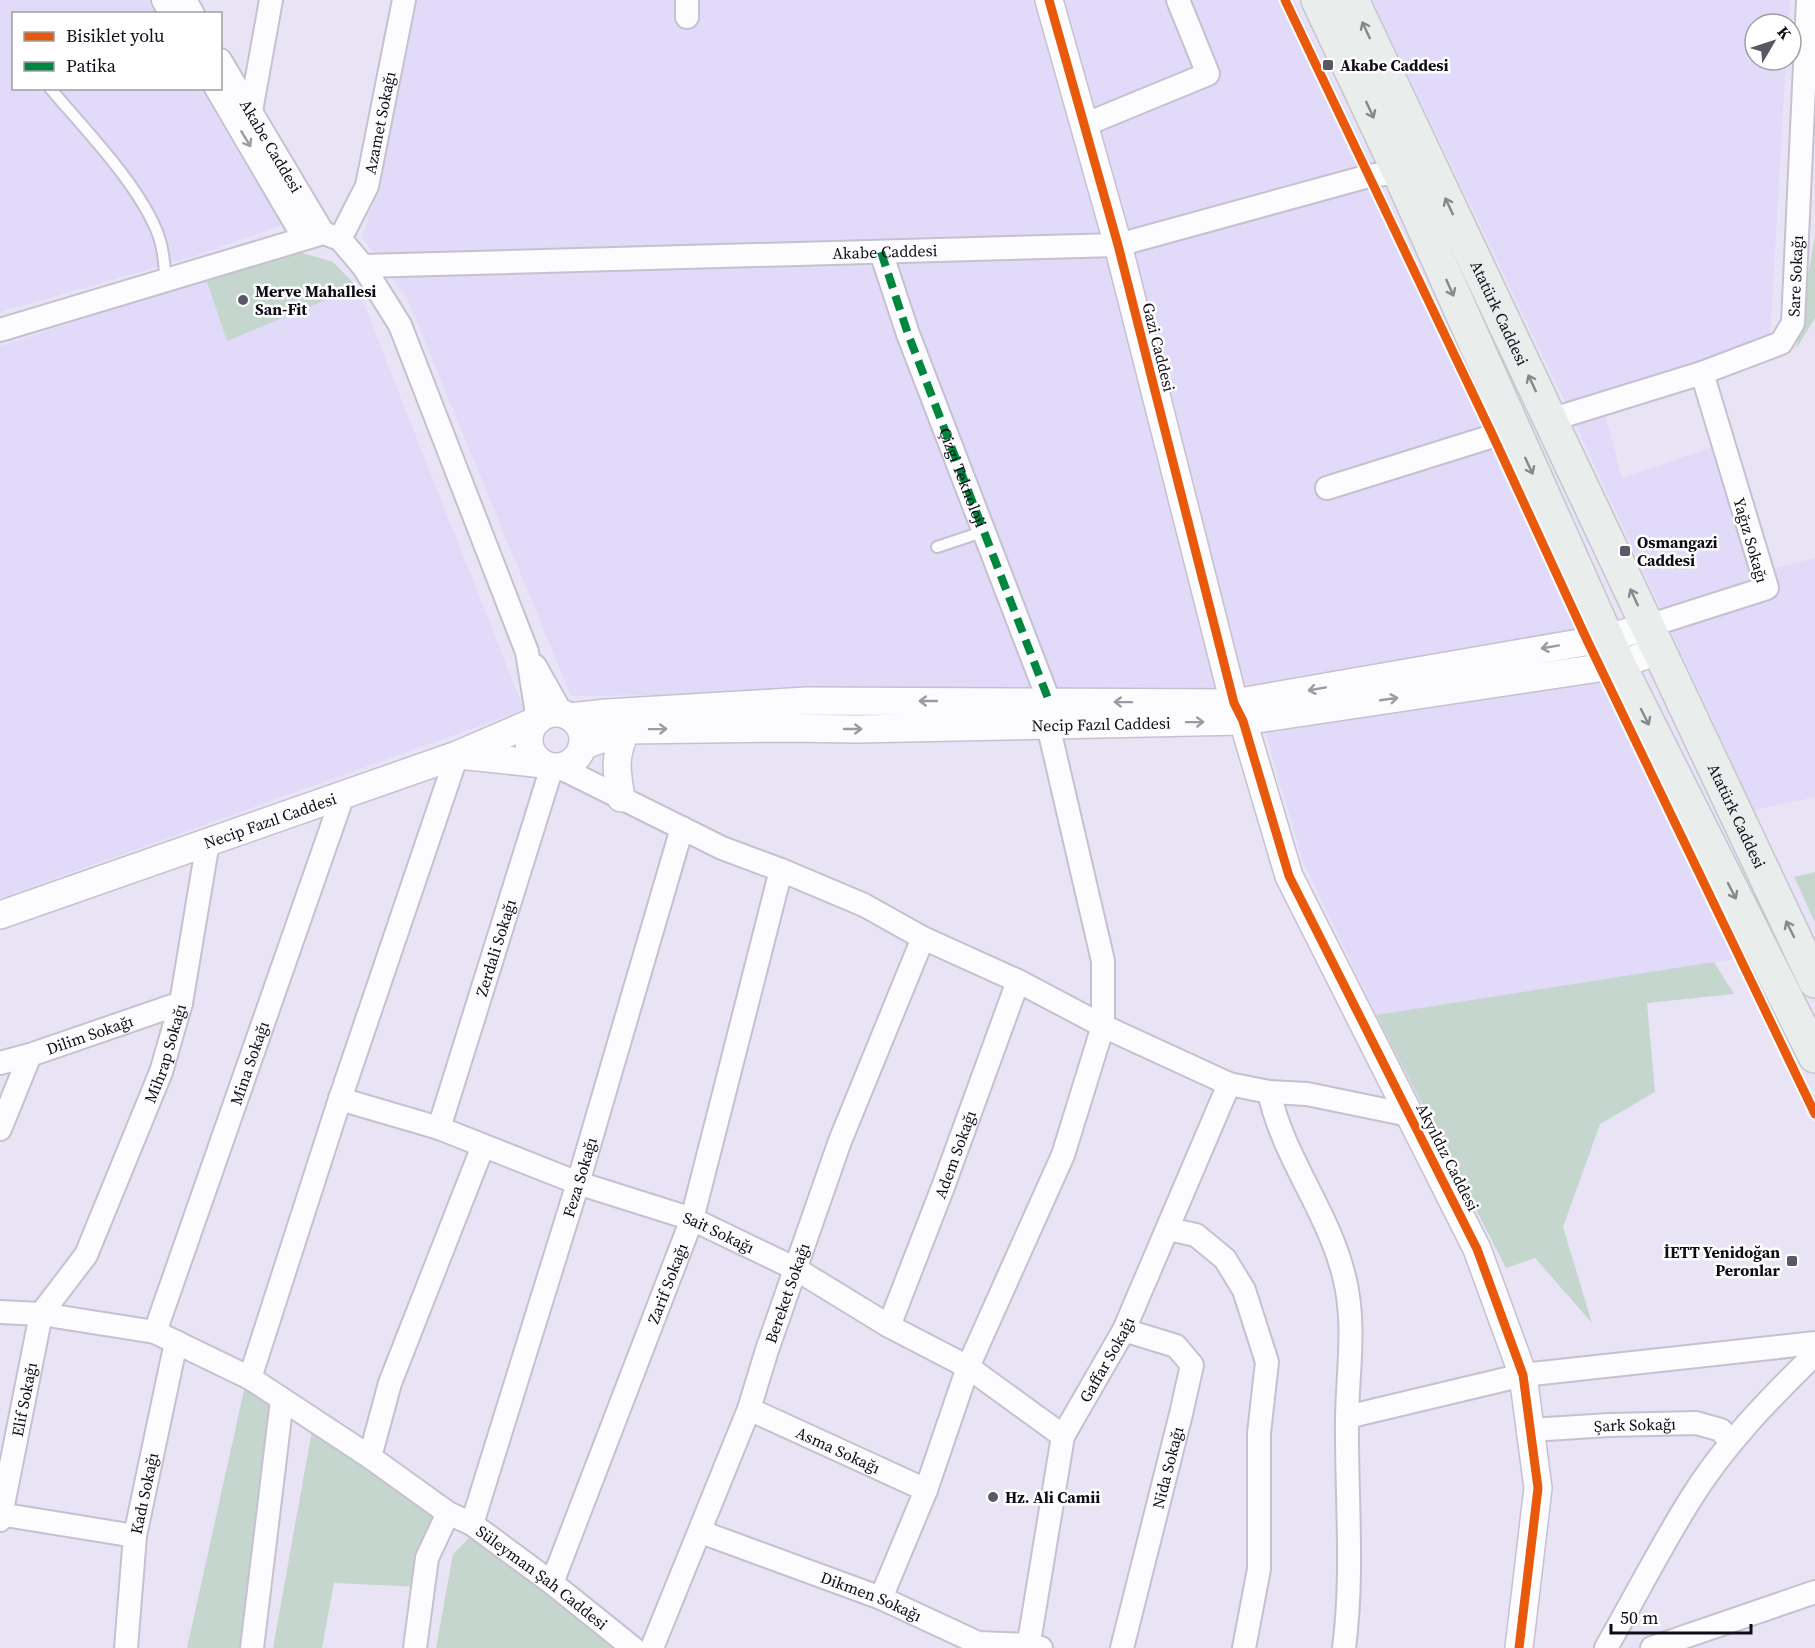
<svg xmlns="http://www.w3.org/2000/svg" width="1815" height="1648" font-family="'Source Serif 4',serif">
<rect width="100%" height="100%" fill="#e8e4f6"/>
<!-- built -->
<g fill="#e1daf8">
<path d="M 0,0 L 147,0 L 155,13 L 14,14 L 14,88 L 200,89 L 282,225 L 192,257 L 0,312 Z"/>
<path d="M 415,0 L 1294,0 L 1591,627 L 1253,688 L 571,696 L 407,298 L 362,237 L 375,198 Z"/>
<path d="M 1372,0 L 1790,0 L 1789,24 L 1755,24 L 1755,60 L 1786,60 L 1770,336 L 1600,395 L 1622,478 L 1716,446 L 1756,573 L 1815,558 L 1815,797 L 1754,810 L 1567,406 Z"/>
<path d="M 206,279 L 227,341 L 357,287 L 524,710 L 0,898 L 0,346 Z"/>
<path d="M 1614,675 L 1748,957 L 1376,1015 L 1303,861 L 1265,732 Z"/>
</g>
<!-- green -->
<g fill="#c4d6ce">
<path d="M 1815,235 L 1815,318 L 1796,349 Z"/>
<path d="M 299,252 L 333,262 L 357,287 L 227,341 L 206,279 Z"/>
<path d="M 1815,872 L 1815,922 L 1794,877 Z"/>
<path d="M 1714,962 L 1734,994 L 1647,1003 L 1655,1092 L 1600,1124 L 1563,1227 L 1592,1323 L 1535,1258 L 1506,1268 L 1376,1015 Z"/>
<path d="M 246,1381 L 279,1409 L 240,1648 L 187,1648 Z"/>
<path d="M 313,1425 L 447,1515 L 423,1587 L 334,1583 L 322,1648 L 273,1648 Z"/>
<path d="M 475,1532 L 620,1648 L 436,1648 L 453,1554 Z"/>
</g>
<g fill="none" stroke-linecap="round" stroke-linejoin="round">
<!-- service casing -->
<g stroke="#c5c1d0" stroke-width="14">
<g id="service">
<path d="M 50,88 C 86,131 138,183 158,234 C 163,248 165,265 165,280"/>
<path d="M 937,547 L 985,531"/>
</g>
</g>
<!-- minor casing -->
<g stroke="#c5c1d0" stroke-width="26">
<g id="minor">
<path d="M 163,0 L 171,14"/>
<path d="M 185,0 L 193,14"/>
<path d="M 687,0 L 687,17"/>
<path id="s1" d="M 220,60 L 323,233"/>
<path d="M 216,88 L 304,238"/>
<path d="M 251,111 L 271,0"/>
<path d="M 1084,125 L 1208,74 L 1178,0"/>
<path id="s2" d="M 340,239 L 367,186 L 404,0"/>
<path id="s3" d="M 363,266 L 1118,245 L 1369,176 L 1399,172"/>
<path d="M 0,330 L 323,233 L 340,239 L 363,266 L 400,325 L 527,652 L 538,720"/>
<path id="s4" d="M 1550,420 L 1702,373 L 1781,343 L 1793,323 L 1808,0"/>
<path d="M 1327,488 L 1493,436 L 1514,432"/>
<path d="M 1648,626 L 1767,588 L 1702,373"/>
<path d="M 535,666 L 562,714"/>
<path d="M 559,767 L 722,848 L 781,870 L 864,905 L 923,938 L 1018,981 L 1103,1026 L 1229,1084 L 1269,1092 L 1307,1094 L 1409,1115"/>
<path id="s5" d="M 0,1063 L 30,1055 L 181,1003"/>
<path d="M 1269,1092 C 1283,1157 1328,1211 1344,1276 C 1356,1322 1348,1370 1347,1416 C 1346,1494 1354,1571 1344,1648"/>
<path id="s6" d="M 340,1099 L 439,1128 L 578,1183 L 692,1219 L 796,1269 L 889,1326 L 968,1367 L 1063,1436"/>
<path id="s7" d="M 439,1128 L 552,767"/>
<path d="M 0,1129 L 30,1055"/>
<path d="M 1168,1229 L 1196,1235 L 1225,1259 L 1244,1290 L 1267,1362 L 1259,1433 L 1259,1569 L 1244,1648"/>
<path id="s8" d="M 0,1312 L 41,1314 L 155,1332 L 250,1378 L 370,1457 L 448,1513 L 472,1524 L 552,1583 L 633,1648"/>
<path id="s9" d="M 889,1326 L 943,1187 L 1018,981"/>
<path id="s10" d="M 155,1332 L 343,795"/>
<path d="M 250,1378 L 340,1099 L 457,755"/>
<path id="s11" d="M 749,1409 L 926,1490"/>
<path d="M 1347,1417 L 1523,1375 L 1815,1343"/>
<path id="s12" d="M 1531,1430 L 1609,1425 L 1696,1423 L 1721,1430 L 1731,1443"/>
<path d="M 370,1457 L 390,1383 L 483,1146"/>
<path d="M 0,1514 L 135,1536"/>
<path id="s13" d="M 0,1520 L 41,1314 L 86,1255 L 161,1072 L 181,1003 L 208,842"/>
<path id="s14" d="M 472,1524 L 578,1183 L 682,828"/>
<path id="s15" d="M 701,1532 L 881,1598 L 978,1643 L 1028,1645 L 1041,1648"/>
<path id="s16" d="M 552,1583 L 692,1219 L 781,870"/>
<path d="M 881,1598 L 926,1490 L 968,1367 L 1063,1155 L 1103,1026 L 1103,961 L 1048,725 L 1049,701 L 908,334 L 881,252"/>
<path id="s17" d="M 126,1648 L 135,1536 L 176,1342"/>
<path d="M 252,1648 L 282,1400"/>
<path d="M 415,1648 L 427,1558 L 448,1513"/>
<path id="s18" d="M 652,1648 L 749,1409 L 767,1350 L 840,1141 L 923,938"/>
<path id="s19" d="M 1028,1648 L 1063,1436 L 1124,1330 L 1229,1084"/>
<path id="s20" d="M 1122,1648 L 1181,1414 L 1192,1365 L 1176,1346 L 1124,1330"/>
<path d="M 1606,1648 C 1634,1599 1660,1548 1690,1500 C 1723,1446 1769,1399 1815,1354"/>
<path d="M 1652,1648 L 1815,1592"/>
</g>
</g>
<!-- tertiary casing -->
<g stroke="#c5c1d0" stroke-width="30">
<g id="tertiary">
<path d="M 1049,0 L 1118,245 L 1234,703 L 1243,721 L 1289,876 L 1477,1249 L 1523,1375 L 1538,1488 L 1519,1648"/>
<circle cx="556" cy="740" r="27"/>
<path d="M 570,717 L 607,713 L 806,701 L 1234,703 L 1608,638 L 1648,626"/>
<path id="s21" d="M 582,746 L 626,730 L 786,728 L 857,729 L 1243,721 L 1619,665 L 1659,650"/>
<path d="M 458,755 L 543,764"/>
<path d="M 621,798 C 616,769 614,757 626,730"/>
<path id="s22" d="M 0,915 L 457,755 L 538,720"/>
</g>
</g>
<!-- primary casing -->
<g stroke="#c7c5cd" stroke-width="36">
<g id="primary">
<path d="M 1318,0 L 1399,172 L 1619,665 L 1815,1056"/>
<path id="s23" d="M 1352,0 L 1815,981"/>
</g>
</g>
<!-- service -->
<use href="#service" stroke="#fcfbfe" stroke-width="10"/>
<!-- minor -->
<use href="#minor" stroke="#fcfbfe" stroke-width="22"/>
<!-- tertiary -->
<use href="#tertiary" stroke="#fcfbfe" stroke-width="27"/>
<!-- primary -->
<use href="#primary" stroke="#e9edec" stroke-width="33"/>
<!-- quiet -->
<path stroke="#00873e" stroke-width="8" stroke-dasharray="15 8" stroke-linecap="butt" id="s24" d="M 881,252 L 908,334 L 1049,701"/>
<!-- cycleway casing -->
<g stroke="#fff" stroke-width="13">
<g id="cycleway">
<path d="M 1049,0 L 1118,245 L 1234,703 L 1243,721 L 1289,876 L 1477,1249 L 1523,1375 L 1538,1488 L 1519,1648"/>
<path d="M 1285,0 L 1493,436 L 1587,640 L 1815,1114"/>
</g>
</g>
<!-- cycleway -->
<use href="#cycleway" stroke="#e8590c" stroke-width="9"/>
</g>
<!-- one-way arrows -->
<defs><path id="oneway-shaft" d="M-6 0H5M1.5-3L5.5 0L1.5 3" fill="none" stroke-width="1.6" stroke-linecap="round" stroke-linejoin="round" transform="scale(1.5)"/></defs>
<g stroke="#87888c">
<use href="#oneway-shaft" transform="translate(1366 30) rotate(-115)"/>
<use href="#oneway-shaft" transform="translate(1370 110) rotate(65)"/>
<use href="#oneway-shaft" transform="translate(1449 206) rotate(-115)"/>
<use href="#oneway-shaft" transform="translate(1450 288) rotate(66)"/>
<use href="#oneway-shaft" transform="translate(1532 383) rotate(-115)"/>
<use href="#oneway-shaft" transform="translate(1529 466) rotate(65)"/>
<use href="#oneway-shaft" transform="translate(1634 597) rotate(-115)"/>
<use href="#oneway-shaft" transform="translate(1645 717) rotate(63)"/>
<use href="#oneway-shaft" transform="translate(1732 891) rotate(63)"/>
<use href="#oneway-shaft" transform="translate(1790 929) rotate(-116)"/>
</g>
<g stroke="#9d9ba2">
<use href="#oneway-shaft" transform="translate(246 139) rotate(59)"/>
<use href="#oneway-shaft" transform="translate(1550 647) rotate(170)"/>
<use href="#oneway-shaft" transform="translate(1317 689) rotate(170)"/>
<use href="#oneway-shaft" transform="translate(1389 699) rotate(-8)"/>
<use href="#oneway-shaft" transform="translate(928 701) rotate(-180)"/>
<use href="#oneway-shaft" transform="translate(1123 702) rotate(-179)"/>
<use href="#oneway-shaft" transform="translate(1195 722) rotate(-1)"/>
<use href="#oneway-shaft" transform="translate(658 729) rotate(-1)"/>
<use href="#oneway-shaft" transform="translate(853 729)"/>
</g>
<!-- markers -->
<g fill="#5b5865" stroke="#fff" stroke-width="2">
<rect x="1322" y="59" width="12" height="12" rx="3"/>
<circle cx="243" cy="300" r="6"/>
<rect x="1619" y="545" width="12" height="12" rx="3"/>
<rect x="1786" y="1255" width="12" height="12" rx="3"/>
<circle cx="993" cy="1497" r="6"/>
</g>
<g text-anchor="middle" stroke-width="5" stroke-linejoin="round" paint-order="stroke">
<!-- poi labels -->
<g font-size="16" font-weight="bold" fill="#0f0c17" stroke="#fff" text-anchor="start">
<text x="1340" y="71">Akabe Caddesi</text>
<text x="255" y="297">Merve Mahallesi<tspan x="255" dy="18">San-Fit</tspan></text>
<text x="1637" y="548">Osmangazi<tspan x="1637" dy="18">Caddesi</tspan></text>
<text x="1780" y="1258" text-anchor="end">İETT Yenidoğan<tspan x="1780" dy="18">Peronlar</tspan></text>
<text x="1005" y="1503">Hz. Ali Camii</text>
</g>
<!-- street labels -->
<g font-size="16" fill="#0f0c17" stroke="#fff">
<text dy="6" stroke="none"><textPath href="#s2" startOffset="124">Azamet Sokağı</textPath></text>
<text dy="6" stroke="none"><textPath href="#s1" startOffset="100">Akabe Caddesi</textPath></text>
<text dy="6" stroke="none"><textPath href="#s3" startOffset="522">Akabe Caddesi</textPath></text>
<text dy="6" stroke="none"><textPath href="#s4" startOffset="314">Sare Sokağı</textPath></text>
<text dy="6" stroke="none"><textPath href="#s23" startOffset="346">Atatürk Caddesi</textPath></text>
<text transform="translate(1159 347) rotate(76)" y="6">Gazi Caddesi</text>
<text dy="6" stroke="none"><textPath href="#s24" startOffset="240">Çizgi Teknoloji</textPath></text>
<text transform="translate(1751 540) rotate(74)" y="6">Yağız Sokağı</text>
<text dy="6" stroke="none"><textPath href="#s21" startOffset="522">Necip Fazıl Caddesi</textPath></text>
<text dy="6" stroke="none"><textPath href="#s23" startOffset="902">Atatürk Caddesi</textPath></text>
<text dy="6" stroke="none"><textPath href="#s22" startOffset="286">Necip Fazıl Caddesi</textPath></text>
<text dy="6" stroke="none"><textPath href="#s7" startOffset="189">Zerdali Sokağı</textPath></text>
<text dy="6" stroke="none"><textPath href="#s5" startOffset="94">Dilim Sokağı</textPath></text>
<text dy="6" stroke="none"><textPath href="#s13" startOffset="501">Mihrap Sokağı</textPath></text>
<text dy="6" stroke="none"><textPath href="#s10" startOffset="285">Mina Sokağı</textPath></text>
<text dy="6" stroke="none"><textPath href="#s9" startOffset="184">Adem Sokağı</textPath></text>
<text transform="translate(1448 1157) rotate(63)" y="6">Akyıldız Caddesi</text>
<text dy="6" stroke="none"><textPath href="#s14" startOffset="363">Feza Sokağı</textPath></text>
<text dy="6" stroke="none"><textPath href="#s6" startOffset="402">Sait Sokağı</textPath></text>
<text dy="6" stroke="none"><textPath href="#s16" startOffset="321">Zarif Sokağı</textPath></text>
<text dy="6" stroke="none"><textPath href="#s18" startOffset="380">Bereket Sokağı</textPath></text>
<text dy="6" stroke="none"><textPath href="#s19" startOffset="303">Gaffar Sokağı</textPath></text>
<text dy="6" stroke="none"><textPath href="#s13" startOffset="123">Elif Sokağı</textPath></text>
<text dy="6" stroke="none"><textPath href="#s12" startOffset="104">Şark Sokağı</textPath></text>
<text dy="6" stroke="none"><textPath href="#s11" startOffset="98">Asma Sokağı</textPath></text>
<text dy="6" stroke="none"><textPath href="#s20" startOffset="186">Nida Sokağı</textPath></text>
<text dy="6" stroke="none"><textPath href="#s17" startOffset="156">Kadı Sokağı</textPath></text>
<text dy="6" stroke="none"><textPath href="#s8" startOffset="616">Süleyman Şah Caddesi</textPath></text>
<text dy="6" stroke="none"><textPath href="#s15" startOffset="182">Dikmen Sokağı</textPath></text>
</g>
</g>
<!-- legend -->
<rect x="12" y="12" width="210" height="78" fill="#ffffff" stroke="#9f9ea2" stroke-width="1.5"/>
<rect x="24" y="32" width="30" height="9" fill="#e8590c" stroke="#9f9ea2" stroke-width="1.5"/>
<text x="66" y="42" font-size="18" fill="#0f0c17">Bisiklet yolu</text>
<rect x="24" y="62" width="30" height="9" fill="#00873e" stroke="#9f9ea2" stroke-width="1.5"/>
<text x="66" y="72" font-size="18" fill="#0f0c17">Patika</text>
<!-- north arrow -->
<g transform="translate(1773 42) rotate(51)"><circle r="28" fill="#ffffff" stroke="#9f9ea2" stroke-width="1.5"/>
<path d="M0-4.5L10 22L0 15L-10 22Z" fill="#5b5865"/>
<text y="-9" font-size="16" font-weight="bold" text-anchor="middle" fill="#0f0c17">K</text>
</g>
<!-- scale -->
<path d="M1611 1624v9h140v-9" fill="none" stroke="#0f0c17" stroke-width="3"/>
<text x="1620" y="1624" font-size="18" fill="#0f0c17" stroke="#ffffff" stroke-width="4.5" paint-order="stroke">50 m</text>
</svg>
